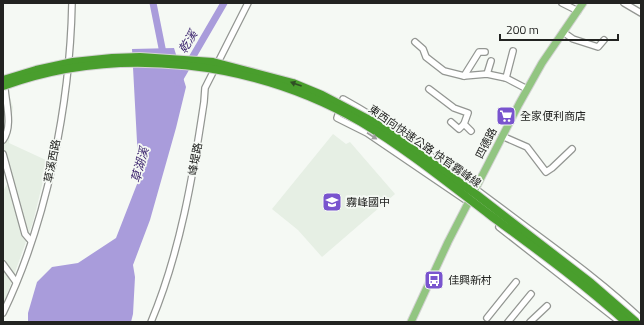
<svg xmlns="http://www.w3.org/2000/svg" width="644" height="325" font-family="'Titillium Web','Noto Sans TC',sans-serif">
<rect width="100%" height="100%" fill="#f5f9f4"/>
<!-- built -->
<g fill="#e6efe4">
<path d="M 8,92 L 13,107 L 9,143 L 48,161 L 33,222 L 3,306 L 3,191 L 8,183 L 3,162 L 3,93 Z"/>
<path d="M 333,134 L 346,144 L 350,142 L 395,194 L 322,257 L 298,230 L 272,209 Z"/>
</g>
<!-- water -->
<path fill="#a99cdb" d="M 174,48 L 186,87 L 176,128 L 150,220 L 133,265 L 135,277 L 133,314 L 131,322 L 28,322 L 28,313 L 37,282 L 52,267 L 78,263 L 116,238 L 139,179 L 132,49 Z"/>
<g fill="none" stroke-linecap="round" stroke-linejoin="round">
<!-- river -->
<g stroke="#a99cdb" stroke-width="7">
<path d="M 153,3 L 164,58"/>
<path d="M 178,82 L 224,3"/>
</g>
<!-- minor casing -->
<g stroke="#939692" stroke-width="8">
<g id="minor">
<path d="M 562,3 L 578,11"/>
<path d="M 624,3 L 641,13"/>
<path d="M 563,32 L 573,39 L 598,47 L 604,40"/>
<path d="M 415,42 L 423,49 L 426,57 L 444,71 L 464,76 L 487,74 L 506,78 L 527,89"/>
<path d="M 487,74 L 491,61"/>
<path d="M 464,76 L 479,52 L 485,52"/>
<path d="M 506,78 L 513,51"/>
<path d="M 429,89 L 454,108 L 468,113 L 464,124 L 471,131"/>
<path d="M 451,122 L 459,129 L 464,124"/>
<path d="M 502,136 L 527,147 L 546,172 L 552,168 L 572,149"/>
<path d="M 3,140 C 13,127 6,104 5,89"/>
<path d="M 3,154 L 25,234 L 31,241"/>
<path d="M 464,199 L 367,133 L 337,118 L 343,99 C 401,131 452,172 505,211 C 551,246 599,279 641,319"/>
<path d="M 499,227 L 620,322"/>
<path d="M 3,264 L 16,282"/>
<path d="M 3,313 C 47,222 70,104 72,3"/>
<path d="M 487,318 L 516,282"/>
<path d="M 151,322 C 180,253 193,176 204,102 L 205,88 L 248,3"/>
<path d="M 508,322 L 531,294"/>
<path d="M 530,322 L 547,306"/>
</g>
</g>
<!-- major casing -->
<g stroke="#d3d3d3" stroke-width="9">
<path id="major" d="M 411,322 L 448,242 L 519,104 L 542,63 L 583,3"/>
</g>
<!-- minor -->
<use href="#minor" stroke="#fff" stroke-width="5.5"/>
<!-- major -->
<use href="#major" stroke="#92c581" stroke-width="7"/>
<!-- highway-bridge casing -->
<g stroke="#d3d3d3" stroke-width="10" stroke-linecap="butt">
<g id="highway-bridge">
<path d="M 3,80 L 36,70 L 73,62 L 112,58 L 140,57 L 213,62 L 293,83 L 322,95 L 381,126 L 477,195 L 591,283 L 636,322"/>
<path d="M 3,86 C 119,44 255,61 361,122 C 406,149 448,183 490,215 C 536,249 583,283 626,322"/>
</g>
</g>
<!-- highway-bridge -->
<use href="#highway-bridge" stroke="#499e2d" stroke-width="8"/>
</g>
<!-- one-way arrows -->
<defs><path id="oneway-solid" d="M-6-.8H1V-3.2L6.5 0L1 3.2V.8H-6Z"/></defs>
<use fill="#304e25" href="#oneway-solid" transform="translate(296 84) rotate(-160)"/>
<use fill="#9c9c9b" href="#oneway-solid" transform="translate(372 136) rotate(33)"/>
<!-- icons -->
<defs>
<g id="supermarket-square" transform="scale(1)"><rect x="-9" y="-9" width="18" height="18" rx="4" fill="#7954ce" stroke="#f5f9f4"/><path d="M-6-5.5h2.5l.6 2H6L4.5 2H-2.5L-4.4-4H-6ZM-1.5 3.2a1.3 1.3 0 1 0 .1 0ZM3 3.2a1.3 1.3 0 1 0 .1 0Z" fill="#fff"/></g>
<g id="school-square" transform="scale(1)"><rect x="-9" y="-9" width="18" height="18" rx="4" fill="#7954ce" stroke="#f5f9f4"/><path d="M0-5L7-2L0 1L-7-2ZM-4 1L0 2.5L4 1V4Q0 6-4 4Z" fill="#fff"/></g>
<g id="bus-square" transform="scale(1)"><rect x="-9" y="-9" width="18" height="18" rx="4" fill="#7954ce" stroke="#f5f9f4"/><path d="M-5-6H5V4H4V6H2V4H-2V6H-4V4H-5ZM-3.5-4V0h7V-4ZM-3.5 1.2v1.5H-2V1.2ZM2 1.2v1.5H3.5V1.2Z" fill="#fff"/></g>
</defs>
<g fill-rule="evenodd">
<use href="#supermarket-square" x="506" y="116"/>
<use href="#school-square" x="332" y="202"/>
<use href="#bus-square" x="434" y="280"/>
</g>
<g text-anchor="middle" stroke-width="3.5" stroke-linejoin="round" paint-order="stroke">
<!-- poi labels -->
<g font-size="11" fill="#222321" stroke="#f5f9f4" text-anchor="start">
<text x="520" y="120">全家便利商店</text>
<text x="346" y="206">霧峰國中</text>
<text x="448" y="284">佳興新村</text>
</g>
<!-- street labels -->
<g font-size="11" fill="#222321" stroke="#f5f9f4">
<text transform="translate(486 143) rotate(-63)" y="4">四德路</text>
<text transform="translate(425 146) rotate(35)" y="4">東西向快速公路 快官霧峰線</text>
<text transform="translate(195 159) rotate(-80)" y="4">峰堤路</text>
<text transform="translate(52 161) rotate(-79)" y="4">草溪西路</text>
</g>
<!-- water labels -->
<g font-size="12" font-style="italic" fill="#3d266f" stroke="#f5f9f4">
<text transform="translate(188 42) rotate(-59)" y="4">乾溪</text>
<text transform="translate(140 165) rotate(-75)" y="4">草湖溪</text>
</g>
</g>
<!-- border -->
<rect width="644" height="325" fill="none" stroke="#222321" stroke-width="8"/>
<!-- scale -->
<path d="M500 34v6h118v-6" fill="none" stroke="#222321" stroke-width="2"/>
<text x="506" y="34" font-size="12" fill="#222321" stroke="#f5f9f4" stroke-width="3" paint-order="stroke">200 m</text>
</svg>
